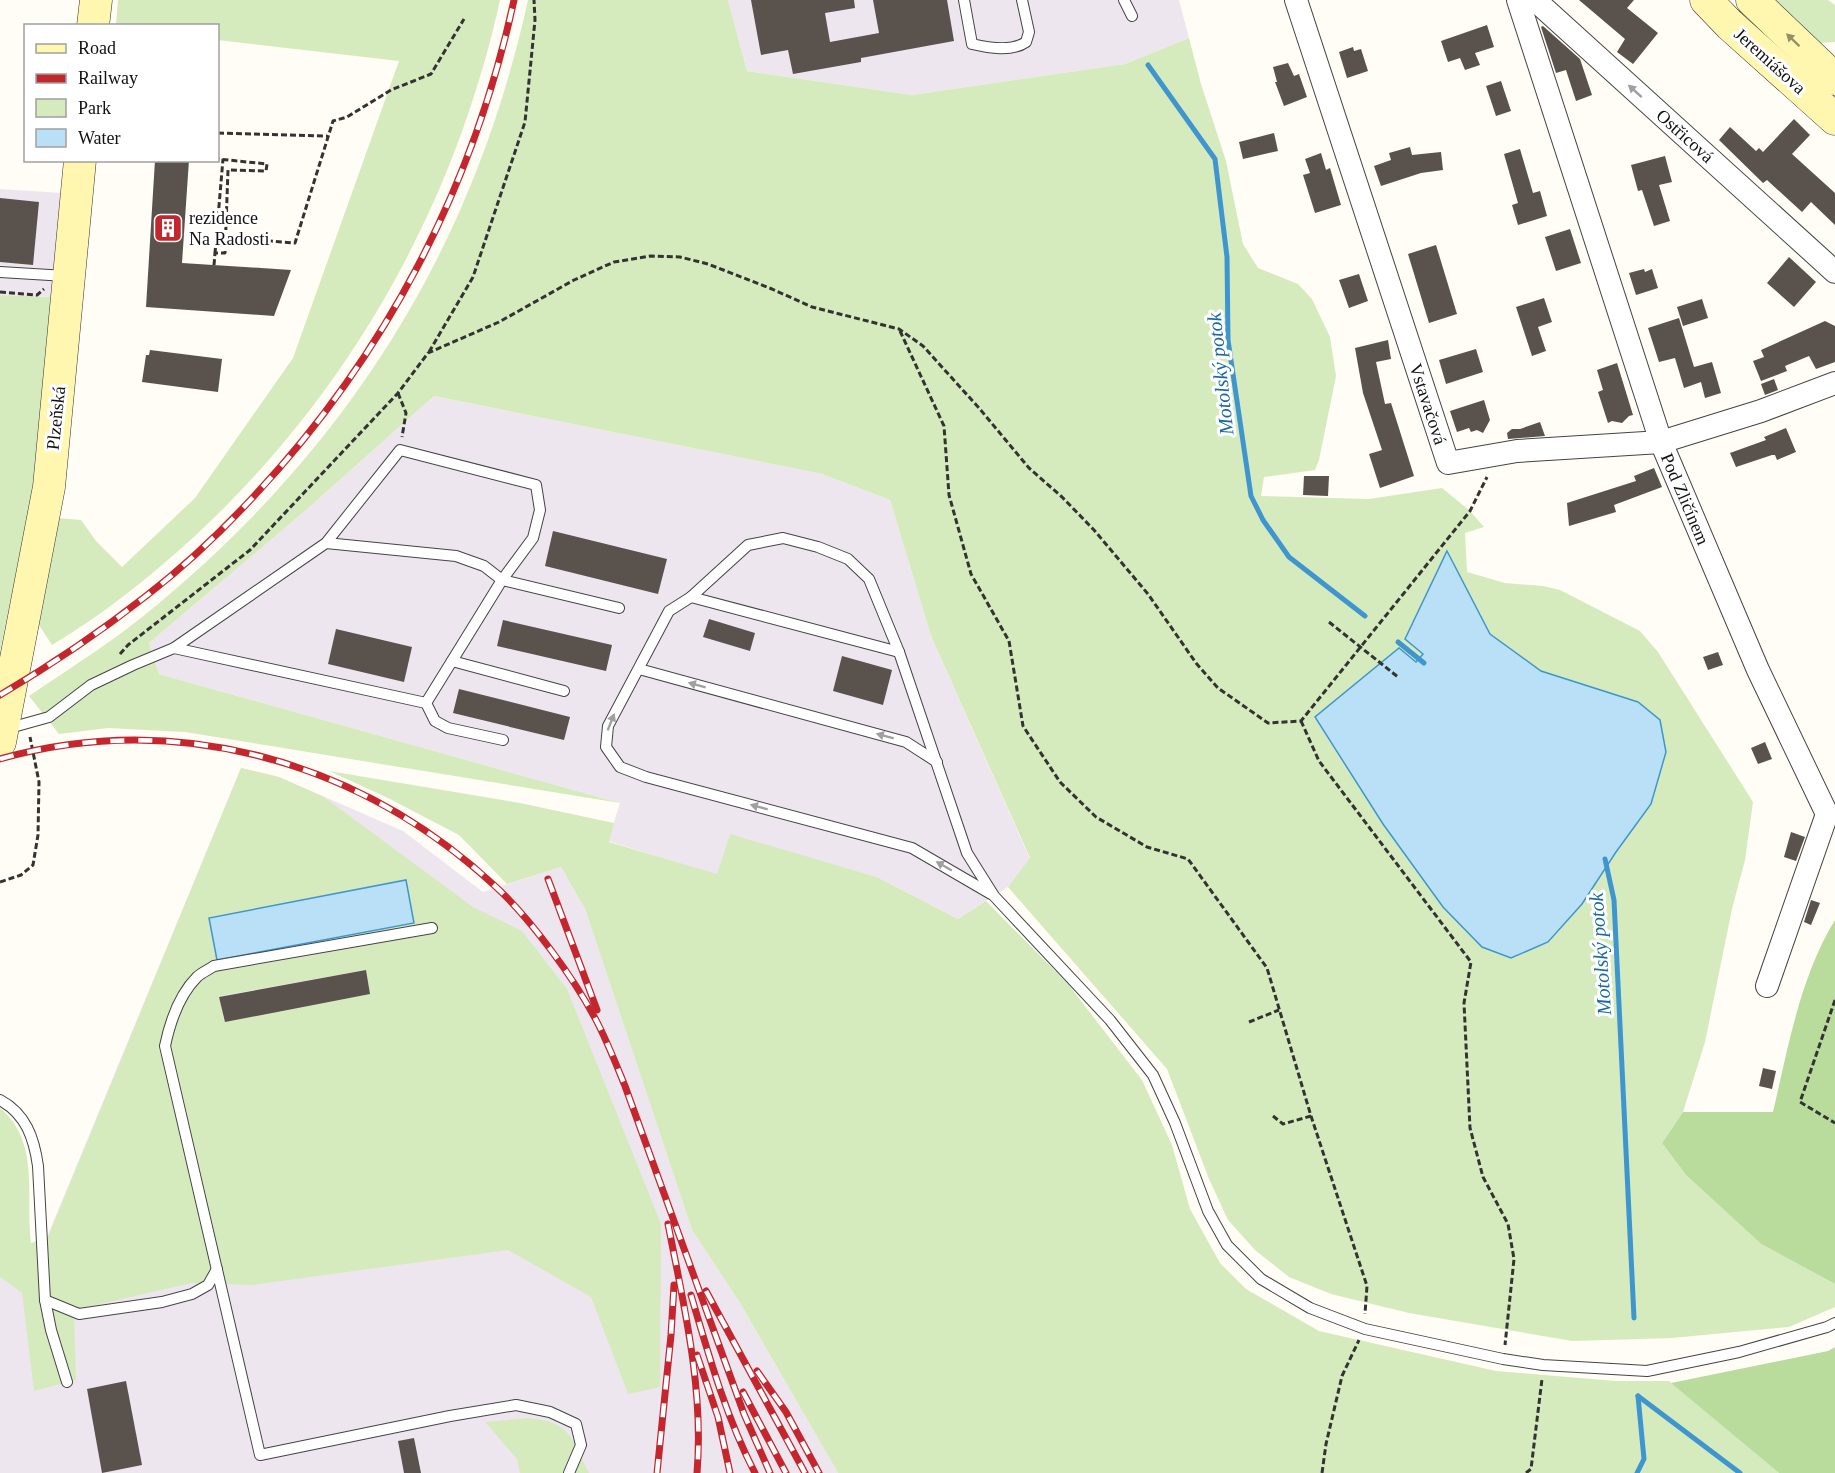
<svg xmlns="http://www.w3.org/2000/svg" width="1835" height="1473" font-family="'Times New Roman',serif">
<rect width="100%" height="100%" fill="#fffdf5"/>
<!-- industrial -->
<g fill="#eee6ef">
<path d="M 728,0 L 1179,0 L 1189,38 L 1125,64 L 912,95 L 747,71 Z"/>
<path d="M 0,189 L 62,193 L 53,297 L 0,295 Z"/>
<path d="M 434,396 L 822,474 L 890,500 L 931,636 L 1030,859 L 1008,887 L 958,919 L 877,877 L 730,835 L 717,875 L 608,841 L 620,803 L 159,674 L 149,643 L 305,511 Z"/>
<path d="M 241,768 L 279,777 L 403,831 L 483,892 L 561,867 L 585,909 L 692,1230 L 740,1303 L 838,1473 L 0,1473 L 0,1256 L 47,1237 Z"/>
</g>
<!-- green -->
<g fill="#d5ebbd" fill-rule="evenodd">
<path d="M 118,0 L 500,0 C 455,205 350,392 196,535 C 151,576 104,614 52,645 L 37,622 L 58,518 L 81,520 L 96,541 L 122,567 L 195,498 L 293,358 L 399,61 L 218,40 L 218,26 L 116,25 Z"/>
<path d="M 528,0 L 728,0 L 747,71 L 912,95 L 1125,64 L 1189,38 L 1201,84 L 1226,161 L 1243,244 L 1258,268 L 1298,284 L 1312,299 L 1330,337 L 1336,376 L 1319,460 L 1315,470 L 1264,477 L 1261,496 L 1369,499 L 1442,488 L 1470,511 L 1484,527 L 1465,533 L 1467,572 L 1505,583 L 1543,586 L 1560,590 L 1640,631 L 1658,652 L 1753,802 L 1745,860 L 1732,909 L 1705,1042 L 1683,1112 L 1662,1143 L 1686,1175 L 1761,1244 L 1835,1284 L 1835,1307 L 1789,1327 L 1672,1338 L 1572,1341 L 1409,1313 L 1331,1294 L 1289,1277 L 1256,1251 L 1228,1220 L 1209,1179 L 1167,1069 L 1008,887 L 1030,858 L 931,636 L 890,500 L 822,474 L 434,396 L 305,511 L 149,643 L 159,674 L 620,803 L 185,732 L 108,728 L 59,734 L 29,696 C 72,667 118,638 158,604 C 351,443 474,246 528,0 Z"/>
<path d="M 1775,0 L 1828,0 L 1835,5 L 1835,42 L 1820,43 Z"/>
<path d="M 0,295 L 53,297 L 34,484 L 0,651 Z"/>
<path d="M 241,768 L 279,777 L 324,797 L 473,907 L 522,931 L 567,989 L 661,1224 L 660,1387 L 628,1394 L 591,1297 L 508,1250 L 252,1285 L 192,1283 L 74,1310 L 76,1380 L 34,1391 L 22,1293 L 0,1277 L 0,1108 C 41,1142 25,1198 31,1243 L 48,1237 ZM 366,970 L 370,994 L 224,1021 L 219,996 Z"/>
<path d="M 329,771 L 520,803 L 614,823 L 609,842 L 717,874 L 730,834 L 877,877 L 958,919 L 986,901 L 1068,984 L 1142,1080 L 1172,1145 L 1190,1209 L 1220,1263 L 1246,1289 L 1319,1331 L 1496,1371 L 1615,1381 L 1669,1381 L 1779,1473 L 838,1473 L 740,1303 L 692,1230 L 585,909 L 561,867 L 507,884 L 459,835 L 388,798 Z"/>
<path d="M 528,1418 C 572,1422 571,1438 589,1473 L 520,1473 L 517,1459 L 485,1422 Z"/>
</g>
<!-- forest -->
<g fill="#b9dc9c">
<path d="M 1835,920 L 1835,1284 L 1761,1244 L 1686,1175 L 1662,1143 L 1683,1112 L 1773,1112 C 1788,1048 1800,977 1835,920 Z"/>
<path d="M 1835,1347 L 1835,1473 L 1779,1473 L 1671,1383 L 1828,1351 Z"/>
</g>
<!-- water -->
<g fill="#b9e0f7" stroke="#3f96cf" stroke-width="1.5">
<path d="M 1447,551 L 1490,634 L 1541,671 L 1638,702 L 1660,720 L 1666,752 L 1651,804 L 1616,852 L 1582,904 L 1548,942 L 1511,958 L 1482,947 L 1443,907 L 1383,824 L 1315,717 L 1399,648 L 1416,662 L 1423,654 L 1405,639 Z"/>
<path d="M 406,880 L 414,923 L 217,960 L 209,918 Z"/>
</g>
<g fill="none" stroke-linecap="round" stroke-linejoin="round">
<!-- stream -->
<g stroke="#3f96cf" stroke-width="5">
<path d="M 1148,65 L 1215,159 L 1227,257 L 1228,340 L 1251,496 L 1263,520 L 1289,557 L 1365,616"/>
<path d="M 1398,642 L 1424,663"/>
<path d="M 1605,859 L 1614,900 L 1634,1318"/>
<path d="M 1638,1396 L 1740,1473"/>
<path d="M 1637,1473 L 1644,1459 L 1638,1396"/>
</g>
</g>
<!-- building -->
<g fill="#5a524d">
<path d="M 751,0 L 854,0 L 855,8 L 825,13 L 830,42 L 879,33 L 873,0 L 947,0 L 954,41 L 861,58 L 861,62 L 793,74 L 788,50 L 761,55 Z"/>
<path d="M 1579,0 L 1634,0 L 1627,8 L 1658,33 L 1633,64 L 1617,52 L 1625,39 Z"/>
<path d="M 1487,25 L 1494,47 L 1475,53 L 1480,65 L 1465,70 L 1460,58 L 1448,62 L 1441,41 Z"/>
<path d="M 1543,26 L 1580,59 L 1592,95 L 1576,101 L 1566,70 L 1556,73 L 1541,27 Z"/>
<path d="M 1353,47 L 1354,51 L 1361,49 L 1368,71 L 1347,78 L 1339,52 Z"/>
<path d="M 1288,63 L 1294,76 L 1299,74 L 1307,97 L 1284,106 L 1275,82 L 1277,82 L 1273,67 Z"/>
<path d="M 1501,81 L 1511,111 L 1496,116 L 1486,86 Z"/>
<path d="M 1794,119 L 1810,135 L 1792,154 L 1835,193 L 1835,225 L 1811,202 L 1802,212 L 1767,180 L 1763,183 L 1719,140 L 1730,127 L 1756,151 L 1759,148 L 1763,152 Z"/>
<path d="M 1274,133 L 1278,151 L 1243,159 L 1239,142 Z"/>
<path d="M 1410,147 L 1412,155 L 1441,152 L 1443,170 L 1421,173 L 1381,186 L 1374,166 L 1391,160 L 1389,153 Z"/>
<path d="M 1520,149 L 1533,193 L 1540,191 L 1547,216 L 1518,225 L 1512,205 L 1518,203 L 1504,154 Z"/>
<path d="M 1321,153 L 1326,170 L 1330,168 L 1341,205 L 1315,213 L 1303,175 L 1310,173 L 1305,159 Z"/>
<path d="M 1665,156 L 1672,182 L 1659,185 L 1670,221 L 1654,226 L 1642,190 L 1638,191 L 1631,165 Z"/>
<path d="M 155,160 L 189,160 L 182,263 L 291,270 L 274,316 L 146,307 Z"/>
<path d="M 0,198 L 39,202 L 33,265 L 0,262 Z"/>
<path d="M 1570,229 L 1581,263 L 1556,271 L 1545,237 Z"/>
<path d="M 1436,245 L 1457,314 L 1429,323 L 1408,254 Z"/>
<path d="M 1789,257 L 1816,282 L 1794,307 L 1767,283 Z"/>
<path d="M 1644,269 L 1645,272 L 1652,269 L 1658,288 L 1636,295 L 1629,273 Z"/>
<path d="M 1359,274 L 1368,301 L 1349,308 L 1339,280 Z"/>
<path d="M 1544,298 L 1552,322 L 1538,327 L 1546,351 L 1532,356 L 1516,307 Z"/>
<path d="M 1702,299 L 1708,318 L 1683,326 L 1677,307 Z"/>
<path d="M 1679,318 L 1694,367 L 1712,362 L 1721,393 L 1705,398 L 1701,382 L 1684,388 L 1675,358 L 1659,362 L 1648,328 Z"/>
<path d="M 1825,321 L 1835,326 L 1835,362 L 1816,369 L 1809,356 L 1785,366 L 1787,371 L 1761,381 L 1753,361 L 1764,357 L 1761,350 Z"/>
<path d="M 1388,340 L 1391,359 L 1376,362 L 1385,404 L 1391,403 L 1414,476 L 1380,488 L 1369,454 L 1382,450 L 1363,393 L 1355,348 Z"/>
<path d="M 1476,349 L 1483,372 L 1446,384 L 1439,360 Z"/>
<path d="M 150,350 L 222,359 L 218,392 L 142,382 L 146,355 L 149,355 Z"/>
<path d="M 1617,363 L 1633,415 L 1629,416 L 1622,423 L 1612,421 L 1608,423 L 1598,392 L 1603,390 L 1597,370 Z"/>
<path d="M 1774,379 L 1778,390 L 1765,395 L 1761,384 Z"/>
<path d="M 1484,400 L 1490,420 L 1483,433 L 1477,430 L 1471,432 L 1469,428 L 1457,432 L 1450,411 Z"/>
<path d="M 1540,422 L 1545,436 L 1508,439 L 1507,433 L 1512,429 L 1520,429 Z"/>
<path d="M 1786,428 L 1796,452 L 1777,460 L 1775,455 L 1772,455 L 1736,467 L 1730,453 L 1766,440 L 1764,437 Z"/>
<path d="M 1654,468 L 1662,487 L 1614,505 L 1616,512 L 1569,526 L 1567,503 L 1636,481 L 1634,476 Z"/>
<path d="M 1304,476 L 1329,476 L 1328,496 L 1303,495 Z"/>
<path d="M 553,531 L 667,559 L 658,594 L 545,566 Z"/>
<path d="M 709,619 L 755,633 L 750,651 L 703,637 Z"/>
<path d="M 503,620 L 612,645 L 606,671 L 497,646 Z"/>
<path d="M 336,629 L 412,647 L 404,682 L 328,664 Z"/>
<path d="M 1718,652 L 1723,665 L 1708,670 L 1703,657 Z"/>
<path d="M 842,656 L 892,670 L 883,705 L 833,691 Z"/>
<path d="M 459,689 L 570,717 L 564,740 L 453,713 Z"/>
<path d="M 1765,742 L 1772,759 L 1758,764 L 1751,748 Z"/>
<path d="M 1791,832 L 1805,837 L 1796,861 L 1784,857 Z"/>
<path d="M 1811,900 L 1820,903 L 1811,925 L 1804,922 Z"/>
<path d="M 366,970 L 370,994 L 225,1022 L 219,997 Z"/>
<path d="M 1763,1068 L 1776,1071 L 1772,1089 L 1759,1086 Z"/>
<path d="M 126,1381 L 142,1465 L 102,1473 L 87,1389 Z"/>
<path d="M 414,1438 L 421,1473 L 404,1473 L 398,1441 Z"/>
</g>
<g fill="none" stroke-linecap="round" stroke-linejoin="round">
<!-- lane casing -->
<g stroke="#444" stroke-width="12">
<g id="lane">
<path d="M 964,0 L 972,44 C 989,48 1012,52 1026,42 L 1029,32 L 1022,0"/>
<path d="M 1124,0 L 1132,16"/>
<path d="M 0,272 L 66,276"/>
<path d="M 691,597 L 748,545 L 783,538 L 818,547 L 848,559 L 869,579 L 899,652 L 967,853 L 994,896 L 1110,1020 L 1153,1075 L 1175,1123 L 1208,1211 L 1227,1245 L 1261,1279 L 1310,1308 L 1365,1329 L 1503,1359 L 1543,1365 L 1647,1371 L 1739,1352 L 1827,1327 L 1835,1323"/>
<path d="M 174,648 L 426,703 L 502,580 L 619,608"/>
<path d="M 899,652 L 691,597 L 669,611 L 608,726 L 606,747 L 620,767 L 646,777 L 912,848 L 991,894"/>
<path d="M 452,661 L 564,691"/>
<path d="M 639,669 L 906,742 L 937,762"/>
<path d="M 426,703 L 435,721 L 448,728 L 503,740"/>
<path d="M 6,729 L 49,717 L 91,685 L 133,665 L 174,648 L 326,543 L 400,450 L 536,485 L 540,510 L 533,538 L 502,580 L 484,566 L 456,556 L 326,543"/>
<path d="M 432,928 L 214,966 C 208,970 201,973 197,977 C 179,995 170,1022 165,1046 L 260,1455 L 450,1416 L 516,1405 L 550,1412 L 576,1424 L 581,1445 L 569,1473"/>
<path d="M 0,1100 C 26,1114 34,1138 38,1166 L 45,1300 L 51,1330 L 67,1382"/>
<path d="M 45,1300 L 79,1314 L 162,1302 L 192,1294 L 208,1285 L 217,1269"/>
</g>
</g>
<!-- street casing -->
<g stroke="#444" stroke-width="24">
<g id="street">
<path d="M 1296,0 L 1448,463 L 1517,451 L 1661,442 L 1761,411 L 1835,383"/>
<path d="M 1518,0 L 1661,442 L 1758,670 L 1827,814 L 1767,986"/>
<path d="M 1535,0 L 1835,272"/>
</g>
</g>
<!-- secondary casing -->
<g stroke="#333" stroke-width="33">
<g id="secondary">
<path d="M 1706,0 L 1730,25 L 1835,119"/>
<path d="M 1752,0 L 1835,79"/>
<path d="M 93,26 L 96,0"/>
<path d="M 0,742 L 49,487 L 80,160"/>
</g>
</g>
<!-- path -->
<g stroke="#333" stroke-width="3" stroke-dasharray="6 3" stroke-linecap="butt">
<path d="M 218,133 L 327,136"/>
<path d="M 231,238 L 295,243 L 333,121 L 347,117 L 391,90 L 431,74 L 464,19"/>
<path d="M 215,253 L 223,159"/>
<path d="M 214,265 L 215,253 L 225,253 L 228,170 L 266,171 L 267,164 L 218,159"/>
<path d="M 0,292 L 37,295 L 44,289"/>
<path d="M 900,331 L 944,426 L 949,495 L 971,574 L 1009,641 L 1023,726 L 1060,782 L 1096,817 L 1147,847 L 1188,859 L 1267,968 L 1311,1116 L 1367,1286 L 1365,1314"/>
<path d="M 429,352 L 473,277 L 525,122 L 535,20 L 534,0"/>
<path d="M 398,393 L 406,413 L 402,437"/>
<path d="M 1329,622 L 1398,677"/>
<path d="M 120,654 L 128,645 L 250,550 L 398,393 L 428,353 L 499,322 L 574,280 L 614,262 L 651,256 L 680,257 L 708,264 L 772,289 L 812,307 L 899,329 L 923,346 L 979,408 L 1029,468 L 1062,497 L 1094,530 L 1148,594 L 1196,663 L 1218,688 L 1268,723 L 1301,721 L 1470,511 L 1487,477"/>
<path d="M 1301,721 L 1319,761 L 1471,962 L 1464,1003 L 1470,1128 L 1483,1177 L 1508,1224 L 1514,1259 L 1505,1345"/>
<path d="M 0,882 L 21,875 L 33,865 L 38,835 L 39,782 L 30,737"/>
<path d="M 1835,1000 L 1800,1102 L 1835,1123"/>
<path d="M 1249,1022 L 1279,1010"/>
<path d="M 1273,1116 L 1283,1124 L 1311,1116"/>
<path d="M 1322,1473 L 1326,1444 L 1342,1376 L 1359,1340"/>
<path d="M 1526,1473 L 1531,1469 L 1542,1379"/>
</g>
<!-- lane -->
<use href="#lane" stroke="#fff" stroke-width="10"/>
<!-- street -->
<use href="#street" stroke="#fff" stroke-width="22"/>
<!-- secondary -->
<use href="#secondary" stroke="#fff6b0" stroke-width="32"/>
<!-- rail casing -->
<g stroke="#c4262e" stroke-width="7">
<g id="rail">
<path d="M 0,695 C 51,665 100,632 146,596 C 185,566 222,531 255,495 C 385,356 474,186 514,0"/>
<path d="M 0,759 C 178,709 361,762 495,886 C 530,918 574,978 596,1020 C 607,1041 616,1064 625,1086 L 744,1414 L 770,1473"/>
<path d="M 548,879 L 597,1010"/>
<path d="M 668,1224 C 684,1306 704,1389 697,1473"/>
<path d="M 706,1291 L 805,1473"/>
<path d="M 691,1295 C 709,1356 726,1417 755,1473"/>
<path d="M 697,1355 L 718,1417 L 730,1473"/>
<path d="M 757,1371 L 786,1412 L 819,1473"/>
<path d="M 743,1392 L 786,1473"/>
<path d="M 657,1473 L 671,1335 L 674,1285"/>
</g>
</g>
<!-- rail -->
<use href="#rail" stroke="#fff" stroke-width="4.5" stroke-dasharray="14" stroke-linecap="butt"/>
</g>
<!-- one-way arrows -->
<defs><path id="oneway-solid" d="M-6-.8H1V-3.2L6.5 0L1 3.2V.8H-6Z" transform="scale(1.5)"/></defs>
<use fill="#948f68" href="#oneway-solid" transform="translate(1793 40) rotate(-136)"/>
<g fill="#a0a0a0">
<use href="#oneway-solid" transform="translate(1635 91) rotate(-138)"/>
<use href="#oneway-solid" transform="translate(697 685) rotate(-165)"/>
<use href="#oneway-solid" transform="translate(611 722) rotate(-68)"/>
<use href="#oneway-solid" transform="translate(885 736) rotate(-165)"/>
<use href="#oneway-solid" transform="translate(759 807) rotate(-165)"/>
<use href="#oneway-solid" transform="translate(944 866) rotate(-150)"/>
</g>
<!-- icons -->
<defs>
<g id="building-square" transform="scale(1.5)"><rect x="-9" y="-9" width="18" height="18" rx="4" fill="#c4262e" stroke="#fff"/><path d="M-4-6H4V6H1V3H-1V6H-4ZM-2.5-4.3h1.7v1.8h-1.7ZM.8-4.3h1.7v1.8H.8ZM-2.5-1h1.7V.8h-1.7ZM.8-1h1.7V.8H.8Z" fill="#fff"/></g>
</defs>
<g fill-rule="evenodd">
<use href="#building-square" x="168" y="228"/>
</g>
<g text-anchor="middle" stroke-width="6" stroke-linejoin="round" paint-order="stroke">
<!-- street labels -->
<g font-size="18" fill="#111" stroke="#fff">
<text transform="translate(1770 61) rotate(42)" y="6">Jeremiášova</text>
<text transform="translate(1685 136) rotate(42)" y="6">Ostřicová</text>
<text transform="translate(1428 404) rotate(72)" y="6">Vstavačová</text>
<text transform="translate(56 418) rotate(-84)" y="6">Plzeňská</text>
<text transform="translate(1685 499) rotate(67)" y="6">Pod Zličínem</text>
</g>
<!-- poi labels -->
<g font-size="18" fill="#111" stroke="#fff" text-anchor="start">
<text x="189" y="224">rezidence<tspan x="189" dy="21">Na Radosti</tspan></text>
</g>
<!-- water labels -->
<g font-size="20" font-style="italic" fill="#1768a6" stroke="#fff">
<text transform="translate(1220 374) rotate(-96)" y="7">Motolský potok</text>
<text transform="translate(1600 954) rotate(-94)" y="7">Motolský potok</text>
</g>
</g>
<!-- legend -->
<rect x="24" y="24" width="195" height="138" fill="#ffffff" stroke="#a0a0a0" stroke-width="1.5"/>
<rect x="36" y="44" width="30" height="9" fill="#fff6b0" stroke="#a0a0a0" stroke-width="1.5"/>
<text x="78" y="54" font-size="18" fill="#111111">Road</text>
<rect x="36" y="74" width="30" height="9" fill="#c4262e" stroke="#a0a0a0" stroke-width="1.5"/>
<text x="78" y="84" font-size="18" fill="#111111">Railway</text>
<rect x="36" y="99" width="30" height="18" fill="#d5ebbd" stroke="#a0a0a0" stroke-width="1.5"/>
<text x="78" y="114" font-size="18" fill="#111111">Park</text>
<rect x="36" y="129" width="30" height="18" fill="#b9e0f7" stroke="#a0a0a0" stroke-width="1.5"/>
<text x="78" y="144" font-size="18" fill="#111111">Water</text>
</svg>
